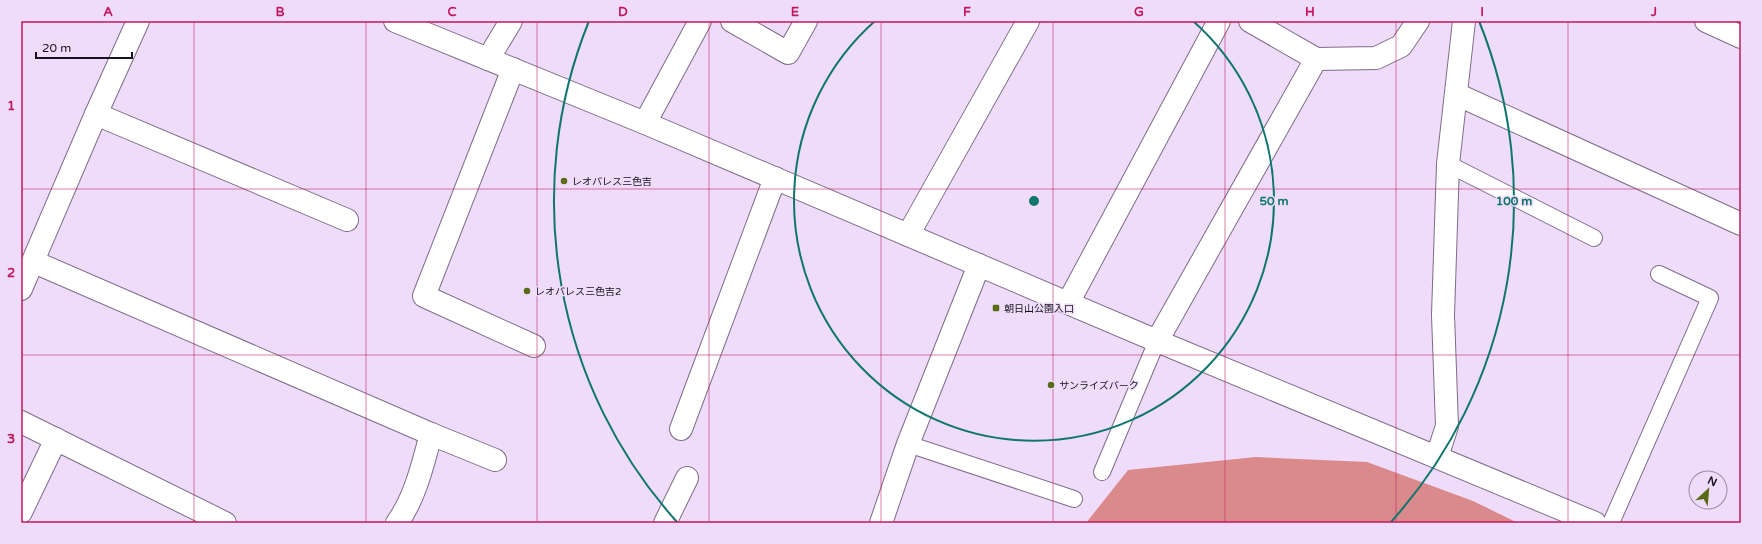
<svg xmlns="http://www.w3.org/2000/svg" width="1762" height="544" font-family="'Varela Round','Noto Sans JP',sans-serif">
<rect width="100%" height="100%" fill="#efdcfa"/>
<!-- forest -->
<path fill="#da8a8a" d="M 1256,457 L 1367,462 L 1473,501 L 1518,523 L 1086,523 L 1128,470 Z"/>
<g fill="none" stroke-linecap="round" stroke-linejoin="round">
<!-- service casing -->
<g stroke="#7d6c87" stroke-width="18">
<g id="service">
<path d="M 1448,164 L 1594,238"/>
<path d="M 908,444 L 1074,499"/>
<path d="M 1102,472 L 1157,341"/>
<path d="M 1611,523 L 1710,298 L 1659,274"/>
</g>
</g>
<!-- minor casing -->
<g stroke="#7d6c87" stroke-width="24">
<g id="minor">
<path d="M 732,21 L 788,53 L 806,21"/>
<path d="M 1706,21 L 1741,37"/>
<path d="M 488,59 L 511,21"/>
<path d="M 1316,59 L 1376,58 L 1401,46 L 1418,21"/>
<path d="M 513,69 L 424,296 L 534,346"/>
<path d="M 1456,94 L 1741,224"/>
<path d="M 96,114 L 347,220"/>
<path d="M 645,123 L 700,21"/>
<path d="M 908,235 L 1028,21"/>
<path d="M 34,262 L 431,434 L 495,460"/>
<path d="M 21,289 L 96,114 L 138,21"/>
<path d="M 1068,303 L 1219,21"/>
<path d="M 1157,341 L 1316,59 L 1250,21"/>
<path d="M 21,422 L 225,523"/>
<path d="M 681,429 L 775,178"/>
<path d="M 1437,457 L 1447,426 L 1443,315 L 1448,164 L 1464,21"/>
<path d="M 21,512 L 56,439"/>
<path d="M 397,523 C 415,498 423,464 431,434"/>
<path d="M 665,523 L 687,478"/>
<path d="M 881,523 L 908,444 L 979,265"/>
</g>
</g>
<!-- tertiary casing -->
<g stroke="#7d6c87" stroke-width="24">
<path id="tertiary" d="M 395,21 L 645,123 L 1157,341 L 1595,523"/>
</g>
<!-- service -->
<use href="#service" stroke="#fff" stroke-width="16"/>
<!-- minor -->
<use href="#minor" stroke="#fff" stroke-width="22"/>
<!-- tertiary -->
<use href="#tertiary" stroke="#fff" stroke-width="22"/>
</g>
<!-- grid -->
<path fill="none" stroke="#c2185b" stroke-width="1" stroke-opacity="0.55" d="M 194,21 L 194,523M 366,21 L 366,523M 537,21 L 537,523M 709,21 L 709,523M 881,21 L 881,523M 1053,21 L 1053,523M 1225,21 L 1225,523M 1396,21 L 1396,523M 1568,21 L 1568,523M 21,189 L 1741,189M 21,355 L 1741,355"/>
<!-- distance rings -->
<g fill="none" stroke="#0f766e" stroke-width="2">
<path d="M1193 21A240 240 0 1 1 875 21"/>
<path d="M677 522A480 480 0 0 1 589 21M1479 21A480 480 0 0 1 1391 522"/>
</g>
<!-- markers -->
<g fill="#5b6b15" stroke="#efdcfa" stroke-width="1.5">
<circle cx="564" cy="181" r="4"/>
<circle cx="527" cy="291" r="4"/>
<rect x="992" y="304" width="8" height="8" rx="2"/>
<circle cx="1051" cy="385" r="4"/>
</g>
<g text-anchor="middle" stroke-width="3" stroke-linejoin="round" paint-order="stroke">
<!-- poi labels -->
<g font-size="10" fill="#17111b" stroke="#efdcfa" text-anchor="start">
<text x="572" y="185">レオパレス三色吉</text>
<text x="535" y="295">レオパレス三色吉2</text>
<text x="1004" y="312">朝日山公園入口</text>
<text x="1059" y="389">サンライズパーク</text>
</g>
</g>
<circle cx="1034" cy="201" r="6" fill="#0f766e" stroke="#efdcfa" stroke-width="2"/>
<g font-size="12" text-anchor="middle" font-weight="bold" fill="#0f766e" stroke="#efdcfa" stroke-width="3" stroke-linejoin="round" paint-order="stroke">
<text x="1274" y="205">50 m</text>
<text x="1514" y="205">100 m</text>
</g>
<!-- border -->
<rect width="1762" height="544" fill="none" stroke="#efdcfa" stroke-width="44"/>
<!-- north arrow -->
<g transform="translate(1708 490) rotate(26)"><circle r="19" fill="#efdcfa" stroke="#998ba1"/>
<path d="M0-3L7 15L0 10L-7 15Z" fill="#5b6b15"/>
<text y="-6" font-size="11" font-weight="bold" text-anchor="middle" fill="#17111b">N</text>
</g>
<!-- scale -->
<path d="M36 52v6h96v-6" fill="none" stroke="#17111b" stroke-width="2"/>
<text x="42" y="52" font-size="12" fill="#17111b" stroke="#efdcfa" stroke-width="3" paint-order="stroke">20 m</text>
<rect x="22" y="22" width="1718" height="500" fill="none" stroke="#c2185b" stroke-width="1.5"/>
<g font-size="13" text-anchor="middle" font-weight="bold" fill="#c2185b">
<text x="108" y="16">A</text>
<text x="280" y="16">B</text>
<text x="452" y="16">C</text>
<text x="623" y="16">D</text>
<text x="795" y="16">E</text>
<text x="967" y="16">F</text>
<text x="1139" y="16">G</text>
<text x="1310" y="16">H</text>
<text x="1482" y="16">I</text>
<text x="1654" y="16">J</text>
<text x="11" y="110">1</text>
<text x="11" y="277">2</text>
<text x="11" y="443">3</text>
</g>
</svg>
